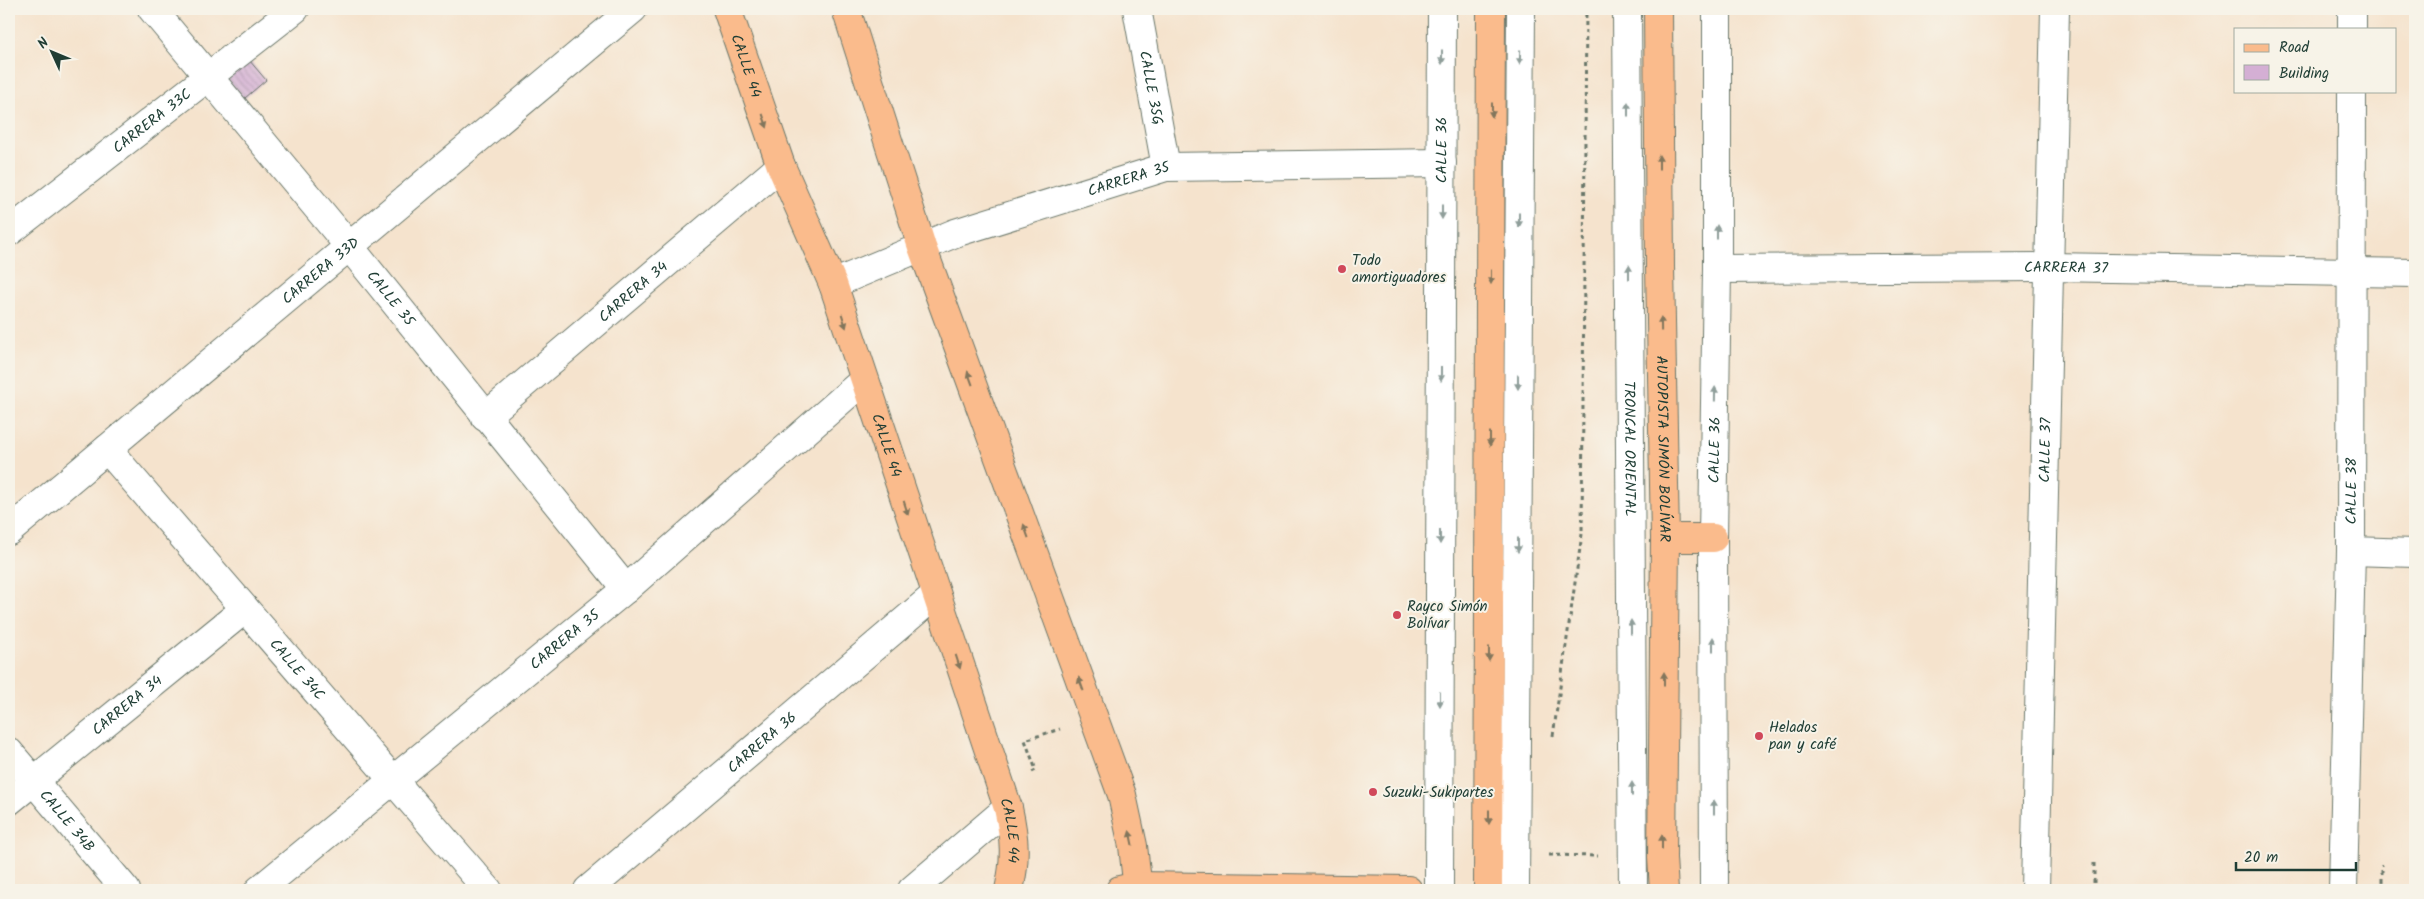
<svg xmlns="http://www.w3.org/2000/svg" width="2424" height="899" font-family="Kalam,sans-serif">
<defs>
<pattern id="building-back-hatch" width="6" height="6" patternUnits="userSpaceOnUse" patternTransform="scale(1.25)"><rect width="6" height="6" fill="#d4afd4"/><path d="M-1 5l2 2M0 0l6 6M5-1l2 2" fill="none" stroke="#ab90ad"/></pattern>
</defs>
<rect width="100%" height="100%" fill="#f7f3e8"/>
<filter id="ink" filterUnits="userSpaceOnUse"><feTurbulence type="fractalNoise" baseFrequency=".02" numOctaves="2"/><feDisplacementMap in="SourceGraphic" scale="10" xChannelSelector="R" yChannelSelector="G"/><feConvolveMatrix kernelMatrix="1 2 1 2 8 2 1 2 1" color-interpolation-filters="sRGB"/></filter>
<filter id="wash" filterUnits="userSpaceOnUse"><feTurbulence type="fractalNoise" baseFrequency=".0096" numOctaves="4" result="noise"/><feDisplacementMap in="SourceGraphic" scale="20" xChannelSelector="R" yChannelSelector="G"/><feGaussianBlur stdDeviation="1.12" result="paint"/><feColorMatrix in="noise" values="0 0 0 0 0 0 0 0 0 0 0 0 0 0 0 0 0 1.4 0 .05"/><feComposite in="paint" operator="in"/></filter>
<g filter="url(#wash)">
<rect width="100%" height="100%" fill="#f5e3cd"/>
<g id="blocks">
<!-- building -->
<path fill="url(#building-back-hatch)" d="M 249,60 L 266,80 L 238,104 L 221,84 Z"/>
</g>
</g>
<g filter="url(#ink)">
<use href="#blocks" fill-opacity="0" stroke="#6a776a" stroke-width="1"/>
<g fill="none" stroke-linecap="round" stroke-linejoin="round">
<!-- minor casing -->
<g stroke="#6a776a" stroke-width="30">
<g id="minor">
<path id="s1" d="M 152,9 L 349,246 L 626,589"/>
<path id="s2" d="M 1137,9 L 1166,167"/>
<path id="s3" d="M 1627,9 L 1633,890"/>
<path d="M 2352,29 L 2352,9"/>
<path id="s4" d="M 9,232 L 295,9"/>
<path id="s5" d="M 1717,269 L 2049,267 L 2415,273"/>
<path id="s6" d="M 833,284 L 955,233 L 1166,167 L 1442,163"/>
<path id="s7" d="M 485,417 L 781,166"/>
<path id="s8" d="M 107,449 L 488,890"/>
<path id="s9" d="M 9,531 L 633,9"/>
<path d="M 2351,551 L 2415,553"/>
<path id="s10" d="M 9,752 L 126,890"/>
<path id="s11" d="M 9,801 L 245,609"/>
<path id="s12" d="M 259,890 L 626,589 L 864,380"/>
<path id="s13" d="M 588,890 L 935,595"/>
<path d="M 912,890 L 1008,808"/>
<path id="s14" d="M 1439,890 L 1442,9"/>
<path d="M 1515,890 L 1521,9"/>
<path id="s15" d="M 1714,890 L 1713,538 L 1717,269 L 1717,9"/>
<path id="s16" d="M 2035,890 L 2055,9"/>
<path id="s17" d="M 2343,890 L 2351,551 L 2352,91"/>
</g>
</g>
<!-- major casing -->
<g stroke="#6a776a" stroke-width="30">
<g id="major">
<path id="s18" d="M 727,9 L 781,166 L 833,284 L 1008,808 C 1015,839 1016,859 1009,890"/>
<path d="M 846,9 L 922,247 L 1122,795 L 1133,846 L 1138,890"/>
<path d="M 1120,890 L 1138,886 L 1408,890"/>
</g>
</g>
<!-- highway casing -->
<g stroke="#6a776a" stroke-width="30">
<g id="highway">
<path id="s19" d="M 1658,9 L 1660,266 L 1665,538 L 1662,858 L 1664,890"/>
<path d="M 1665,538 L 1713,538"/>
<path d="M 1488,890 L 1491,9"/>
</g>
</g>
<!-- path -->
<g stroke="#6a776a" stroke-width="3" stroke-dasharray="4 4" stroke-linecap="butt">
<path d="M 1553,736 L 1582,534 L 1586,9"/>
<path d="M 1032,772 L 1036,770 L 1025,740 L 1060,729"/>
<path d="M 1549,855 L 1598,856"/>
<path d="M 2094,863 L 2094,890"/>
<path d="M 2382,890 L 2382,865"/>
</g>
<!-- minor -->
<use href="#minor" stroke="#fff" stroke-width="28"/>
<!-- major -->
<use href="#major" stroke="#fabb8c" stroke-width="28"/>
<!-- highway -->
<use href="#highway" stroke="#fabb8c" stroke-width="28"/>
</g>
<!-- one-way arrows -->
<defs><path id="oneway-solid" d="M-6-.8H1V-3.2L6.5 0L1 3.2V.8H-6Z" transform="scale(1.25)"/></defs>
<g fill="#8f9e9a">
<use href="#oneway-solid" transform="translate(1442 57) rotate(90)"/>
<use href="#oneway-solid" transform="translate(1520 57) rotate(91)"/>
<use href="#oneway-solid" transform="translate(1628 109) rotate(-90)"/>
<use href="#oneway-solid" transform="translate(1442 212) rotate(90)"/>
<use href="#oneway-solid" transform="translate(1519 220) rotate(90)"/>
<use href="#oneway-solid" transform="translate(1717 232) rotate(-90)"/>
<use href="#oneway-solid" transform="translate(1629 272) rotate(-90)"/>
<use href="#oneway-solid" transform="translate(1441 374) rotate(90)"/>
<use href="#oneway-solid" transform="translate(1518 382) rotate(90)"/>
<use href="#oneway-solid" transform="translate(1715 394) rotate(-89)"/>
<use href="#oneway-solid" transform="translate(1440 537) rotate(90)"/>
<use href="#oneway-solid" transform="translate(1518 545) rotate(90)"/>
<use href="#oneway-solid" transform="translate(1631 627) rotate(-90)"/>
<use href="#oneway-solid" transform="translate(1713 644) rotate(-90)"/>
<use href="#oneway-solid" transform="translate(1440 699) rotate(90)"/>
<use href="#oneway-solid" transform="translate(1632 789) rotate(-90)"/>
<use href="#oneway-solid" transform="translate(1714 807) rotate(-90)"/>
</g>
<g fill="#82765c">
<use href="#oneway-solid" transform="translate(1492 110) rotate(90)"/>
<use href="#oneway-solid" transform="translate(765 121) rotate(71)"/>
<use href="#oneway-solid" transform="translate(1659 162) rotate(-90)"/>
<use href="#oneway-solid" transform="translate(1491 277) rotate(90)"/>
<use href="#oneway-solid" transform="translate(844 321) rotate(72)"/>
<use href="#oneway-solid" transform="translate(1661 324) rotate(-91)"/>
<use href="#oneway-solid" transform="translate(970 378) rotate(-110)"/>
<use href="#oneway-solid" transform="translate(1490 439) rotate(90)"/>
<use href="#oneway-solid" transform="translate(906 508) rotate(72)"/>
<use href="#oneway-solid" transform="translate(1026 531) rotate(-110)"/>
<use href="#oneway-solid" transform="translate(1489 654) rotate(90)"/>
<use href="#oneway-solid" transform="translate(958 662) rotate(72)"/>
<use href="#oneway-solid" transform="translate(1664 679) rotate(-90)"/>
<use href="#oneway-solid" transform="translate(1081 684) rotate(-110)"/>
<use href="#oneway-solid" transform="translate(1489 817) rotate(90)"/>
<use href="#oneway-solid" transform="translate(1131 838) rotate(-102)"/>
<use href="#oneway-solid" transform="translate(1662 842) rotate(-90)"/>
</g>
</g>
<!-- markers -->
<g fill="#d1495b" stroke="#f7f3e8" stroke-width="2">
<circle cx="1342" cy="269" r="5"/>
<circle cx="1397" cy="615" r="5"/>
<circle cx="1759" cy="736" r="5"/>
<circle cx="1373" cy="792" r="5"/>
</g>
<g text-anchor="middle" stroke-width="4" stroke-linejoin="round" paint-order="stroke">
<!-- street labels -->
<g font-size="15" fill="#1f3d34" stroke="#f7f3e8">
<text dy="5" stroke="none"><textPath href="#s18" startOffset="60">CALLE 44</textPath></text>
<text dy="5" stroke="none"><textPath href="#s2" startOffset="80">CALLE 35G</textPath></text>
<text dy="5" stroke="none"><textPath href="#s4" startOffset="181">CARRERA 33C</textPath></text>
<text dy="5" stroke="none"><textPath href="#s14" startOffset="740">CALLE 36</textPath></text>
<text dy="5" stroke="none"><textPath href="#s6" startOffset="314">CARRERA 35</textPath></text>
<text dy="5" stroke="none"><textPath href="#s5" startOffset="349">CARRERA 37</textPath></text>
<text dy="5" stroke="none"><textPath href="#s9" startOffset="406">CARRERA 33D</textPath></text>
<text dy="5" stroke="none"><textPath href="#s7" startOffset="194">CARRERA 34</textPath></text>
<text dy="5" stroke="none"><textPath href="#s1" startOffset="375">CALLE 35</textPath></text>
<text dy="5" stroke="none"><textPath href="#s18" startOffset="465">CALLE 44</textPath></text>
<text dy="5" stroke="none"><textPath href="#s15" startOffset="440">CALLE 36</textPath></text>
<text dy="5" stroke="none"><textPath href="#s16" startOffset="440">CALLE 37</textPath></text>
<text dy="5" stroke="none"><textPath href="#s3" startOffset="440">TRONCAL ORIENTAL</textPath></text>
<text dy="5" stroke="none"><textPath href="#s19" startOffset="440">AUTOPISTA SIMÓN BOLÍVAR</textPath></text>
<text dy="5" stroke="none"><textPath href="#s17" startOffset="399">CALLE 38</textPath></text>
<text dy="5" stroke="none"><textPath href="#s12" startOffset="395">CARRERA 35</textPath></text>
<text dy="5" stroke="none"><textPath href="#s8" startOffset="291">CALLE 34C</textPath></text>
<text dy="5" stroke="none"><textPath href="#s11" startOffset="152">CARRERA 34</textPath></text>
<text dy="5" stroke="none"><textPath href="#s13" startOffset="228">CARRERA 36</textPath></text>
<text dy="5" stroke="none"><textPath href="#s10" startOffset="90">CALLE 34B</textPath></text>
<text dy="5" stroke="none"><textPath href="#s18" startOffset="870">CALLE 44</textPath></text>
</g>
<!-- poi labels -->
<g font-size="15" fill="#1f3d34" stroke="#f7f3e8" text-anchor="start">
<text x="1352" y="265">Todo<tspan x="1352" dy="17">amortiguadores</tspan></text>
<text x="1407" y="611">Rayco Simón<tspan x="1407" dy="17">Bolívar</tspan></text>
<text x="1769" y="732">Helados<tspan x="1769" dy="17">pan y café</tspan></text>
<text x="1383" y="797">Suzuki-Sukipartes</text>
</g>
</g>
<!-- margin -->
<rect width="2424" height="899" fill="none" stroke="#f7f3e8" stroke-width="30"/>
<!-- legend -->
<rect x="2234" y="28" width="162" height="65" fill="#f7f3e8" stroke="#a1aaa0"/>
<rect x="2244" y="44" width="25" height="8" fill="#fabb8c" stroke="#a1aaa0"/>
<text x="2279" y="52" font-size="15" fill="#1f3d34">Road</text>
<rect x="2244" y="65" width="25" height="15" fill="#d4afd4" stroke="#a1aaa0"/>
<text x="2279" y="78" font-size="15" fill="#1f3d34">Building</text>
<!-- north arrow -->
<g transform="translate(52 52) rotate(314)" stroke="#f7f3e8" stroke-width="4" paint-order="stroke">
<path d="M0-4L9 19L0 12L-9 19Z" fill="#1f3d34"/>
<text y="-8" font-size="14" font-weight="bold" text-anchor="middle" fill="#1f3d34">N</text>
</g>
<!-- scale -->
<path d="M2236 862v8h120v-8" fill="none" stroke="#1f3d34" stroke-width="2.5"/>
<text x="2244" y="862" font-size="15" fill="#1f3d34" stroke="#f7f3e8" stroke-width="4" paint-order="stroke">20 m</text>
</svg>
